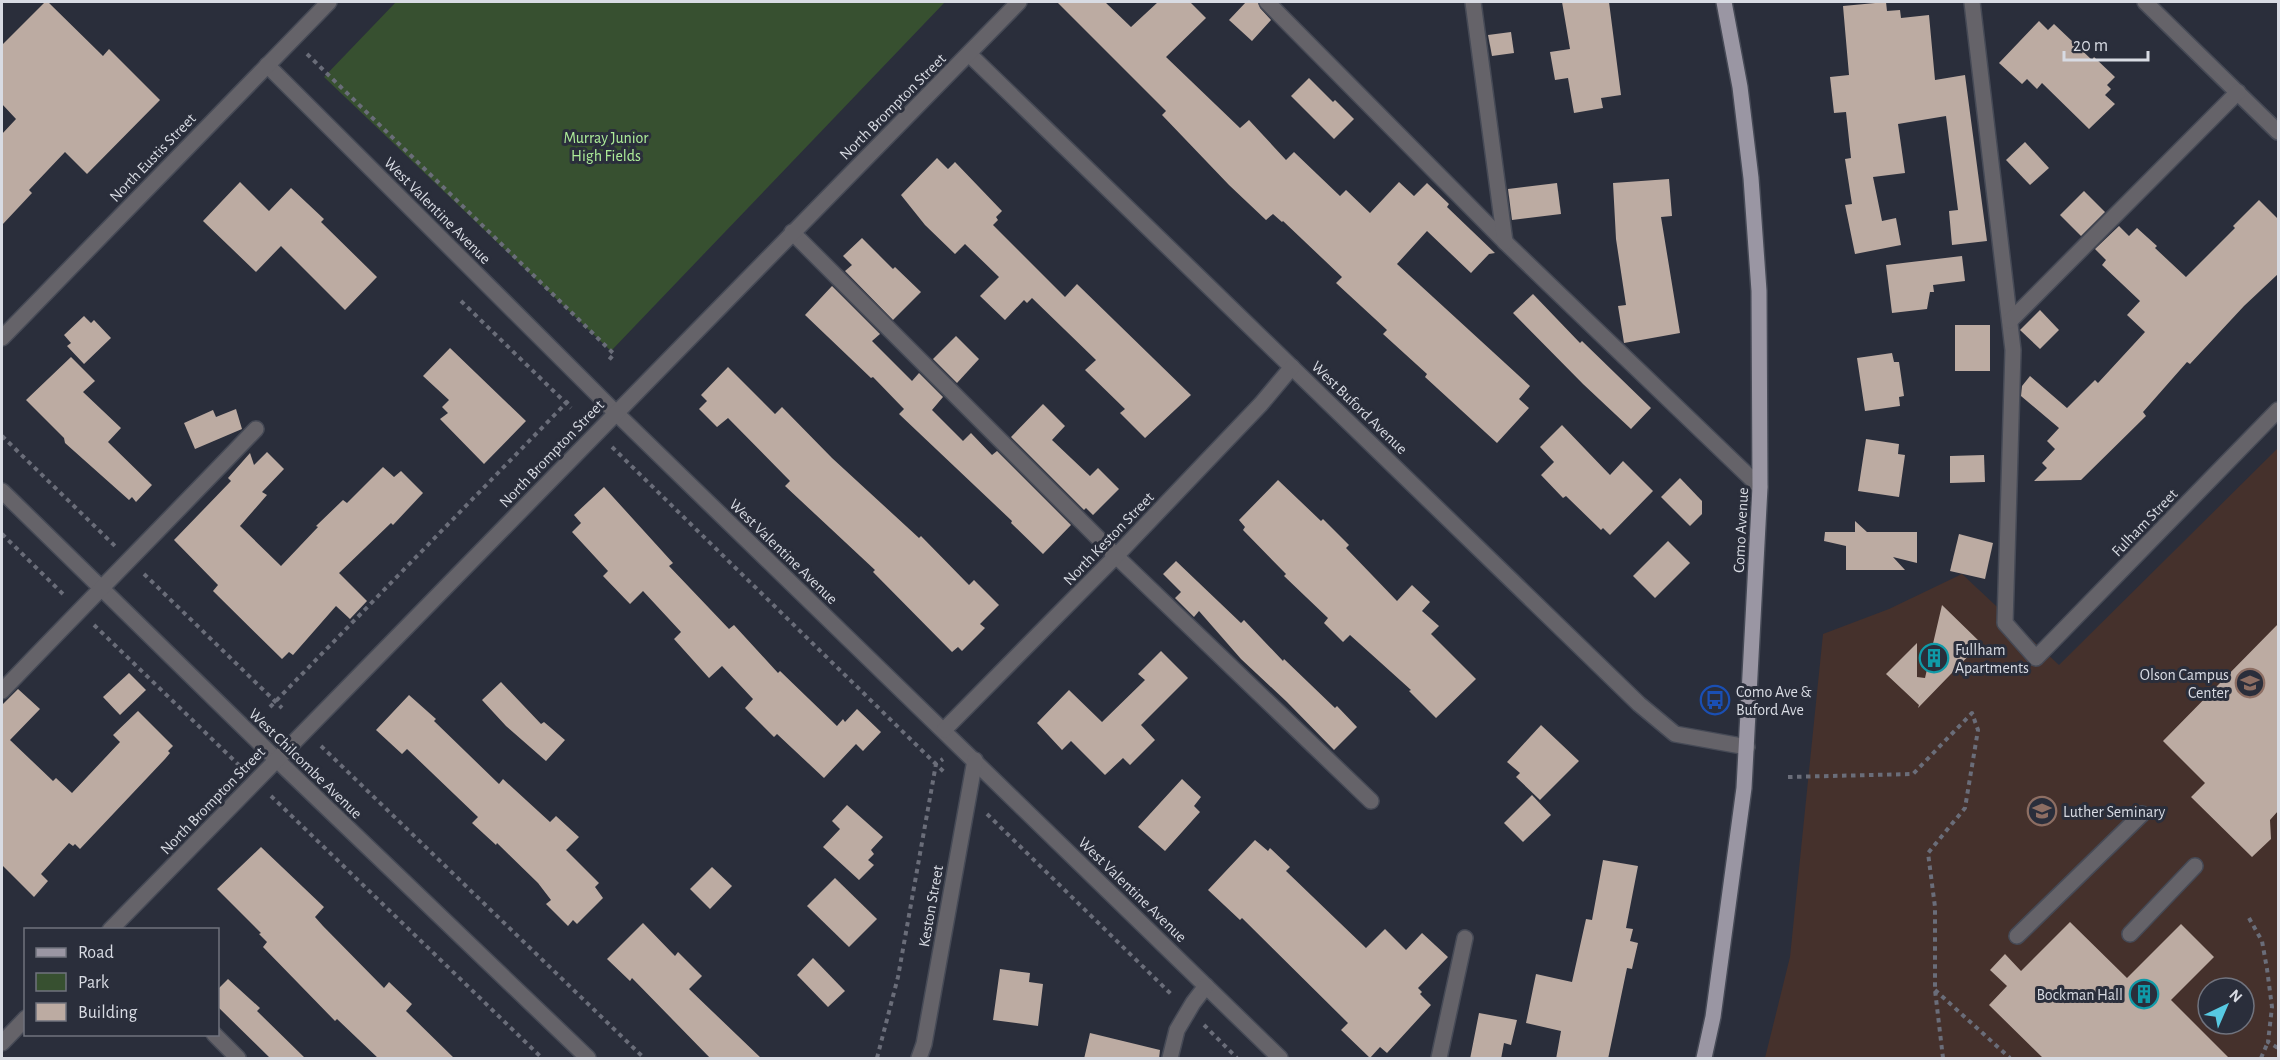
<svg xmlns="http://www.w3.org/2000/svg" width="2280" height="1060" font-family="'Alegreya Sans',sans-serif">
<rect width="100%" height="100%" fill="#2a2e3b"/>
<!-- education -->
<path fill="#45312c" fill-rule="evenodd" d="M 2278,448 L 2278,1058 L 1765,1058 L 1790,957 L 1823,634 L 1889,609 L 1962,574 L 2059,665 ZM 2208,988 L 2244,988 L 2244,1024 L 2208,1024 Z"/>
<!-- green -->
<path fill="#375030" d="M 396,2 L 945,2 L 611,351 L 324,77 Z"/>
<!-- building -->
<g fill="#bcaba2">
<path d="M 45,2 L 48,2 L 103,56 L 109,49 L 160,100 L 87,174 L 65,152 L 29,190 L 32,193 L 2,225 L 2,134 L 16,119 L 2,104 L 2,45 Z"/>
<path d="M 1057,2 L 1105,2 L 1131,27 L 1158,2 L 1190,2 L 1206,18 L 1166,57 L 1240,128 L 1249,120 L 1286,160 L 1294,152 L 1340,196 L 1346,190 L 1370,213 L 1399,182 L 1414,196 L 1427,183 L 1449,204 L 1447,207 L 1495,253 L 1489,254 L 1471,273 L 1427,231 L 1397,264 L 1530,386 L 1519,399 L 1529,408 L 1497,443 L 1425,377 L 1427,374 L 1383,334 L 1387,330 L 1336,283 L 1342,277 L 1283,221 L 1282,222 L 1273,214 L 1266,220 L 1229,185 L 1162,115 L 1166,111 Z"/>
<path d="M 1246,2 L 1258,2 L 1260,8 L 1271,20 L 1252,41 L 1229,20 Z"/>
<path d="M 1562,2 L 1609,2 L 1621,95 L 1601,98 L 1603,108 L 1574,113 L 1568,78 L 1555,80 L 1550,52 L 1570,49 Z"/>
<path d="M 1886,2 L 1887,11 L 1900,10 L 1901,18 L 1929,15 L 1935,80 L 1965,75 L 1987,241 L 1952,245 L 1949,211 L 1958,210 L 1946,116 L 1898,124 L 1905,173 L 1873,177 L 1882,221 L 1896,218 L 1901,245 L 1855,254 L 1845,205 L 1852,204 L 1845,159 L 1851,158 L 1846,112 L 1834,113 L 1830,77 L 1849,75 L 1843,6 Z"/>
<path d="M 2039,21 L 2048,30 L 2054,24 L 2092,60 L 2094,57 L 2115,77 L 2107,85 L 2111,89 L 2105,95 L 2115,104 L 2089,129 L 2042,83 L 2037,89 L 2027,79 L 2022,84 L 1999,63 Z"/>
<path d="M 1511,32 L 1514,53 L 1492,56 L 1488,35 Z"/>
<path d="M 1309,78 L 1333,102 L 1335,100 L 1354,119 L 1334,139 L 1291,96 Z"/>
<path d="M 2025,142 L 2049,168 L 2030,185 L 2006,160 Z"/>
<path d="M 937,158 L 948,169 L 955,162 L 1002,211 L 996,217 L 998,220 L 993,225 L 1065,297 L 1077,284 L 1191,395 L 1145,438 L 1120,413 L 1125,409 L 1085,370 L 1096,360 L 1032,298 L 1027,303 L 1024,300 L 1005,320 L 980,296 L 999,277 L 965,244 L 955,254 L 925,225 L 901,195 Z"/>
<path d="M 1669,179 L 1672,216 L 1661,217 L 1680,333 L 1624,343 L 1618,306 L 1626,305 L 1616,239 L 1613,183 Z"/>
<path d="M 240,182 L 269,211 L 291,188 L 324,219 L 321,222 L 377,277 L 345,310 L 281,246 L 256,272 L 203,221 Z"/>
<path d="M 1557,183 L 1561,214 L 1512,220 L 1508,189 Z"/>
<path d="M 2084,191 L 2105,212 L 2081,236 L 2060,215 Z"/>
<path d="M 2259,200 L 2278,219 L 2278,274 L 2244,306 L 2190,364 L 2187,362 L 2143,412 L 2146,416 L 2081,480 L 2034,481 L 2047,468 L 2042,463 L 2055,449 L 2047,441 L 2059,428 L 2021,396 L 2022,386 L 2030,376 L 2067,408 L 2095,380 L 2098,383 L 2145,332 L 2127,315 L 2140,301 L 2102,265 L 2106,260 L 2095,249 L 2119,226 L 2129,236 L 2137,228 L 2157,246 L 2155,248 L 2186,277 L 2235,228 L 2233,226 Z"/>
<path d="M 862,238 L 893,269 L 895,267 L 921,292 L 893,320 L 845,271 L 852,265 L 843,256 Z"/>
<path d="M 1962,256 L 1965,281 L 1933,285 L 1934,292 L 1930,292 L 1927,309 L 1892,313 L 1886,265 Z"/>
<path d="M 832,286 L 880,334 L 872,341 L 912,381 L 919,373 L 943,397 L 932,410 L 963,441 L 971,433 L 992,455 L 997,451 L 1071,525 L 1043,554 L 1011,523 L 1012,521 L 899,414 L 904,409 L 873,377 L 871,378 L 805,315 Z"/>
<path d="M 1533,294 L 1580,343 L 1582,341 L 1651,408 L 1631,429 L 1583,384 L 1513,313 Z"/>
<path d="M 2040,310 L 2059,330 L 2040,349 L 2020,330 Z"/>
<path d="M 84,316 L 91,323 L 94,320 L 111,338 L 84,364 L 67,346 L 71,343 L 64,335 Z"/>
<rect x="1955" y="325" width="35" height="46"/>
<path d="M 956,336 L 979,359 L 957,383 L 933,359 Z"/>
<path d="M 450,348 L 526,421 L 484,464 L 440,419 L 448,413 L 442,407 L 449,400 L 423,376 Z"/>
<path d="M 1892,353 L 1894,362 L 1899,362 L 1904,396 L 1899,397 L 1900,406 L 1865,411 L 1857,358 Z"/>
<path d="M 71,357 L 95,381 L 83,392 L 121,428 L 108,442 L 152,485 L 136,502 L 132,497 L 129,500 L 65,443 L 64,438 L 26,400 Z"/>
<path d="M 728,367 L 775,414 L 782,407 L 832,458 L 919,538 L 921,536 L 969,585 L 974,580 L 999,605 L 980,624 L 985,628 L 962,651 L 958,647 L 952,652 L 873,572 L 875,570 L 785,486 L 790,481 L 728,418 L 717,427 L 699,409 L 707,401 L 701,395 Z"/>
<path d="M 1043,404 L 1065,426 L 1052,440 L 1090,476 L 1098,468 L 1119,489 L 1093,515 L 1086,508 L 1084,510 L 1011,437 Z"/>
<path d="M 236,409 L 242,429 L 195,449 L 184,423 L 213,410 L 216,417 Z"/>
<path d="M 1562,425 L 1610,475 L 1623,461 L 1653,491 L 1610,535 L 1603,528 L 1601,530 L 1566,496 L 1563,498 L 1541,475 L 1554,462 L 1540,447 Z"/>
<path d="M 1866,439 L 1899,444 L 1898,454 L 1905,455 L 1899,497 L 1858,491 Z"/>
<path d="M 267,452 L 284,469 L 262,492 L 267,495 L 240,526 L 281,566 L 318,527 L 316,526 L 343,500 L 347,503 L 383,467 L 394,477 L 401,471 L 423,493 L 393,525 L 391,523 L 339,573 L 367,601 L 350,619 L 336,606 L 293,655 L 289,652 L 282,659 L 213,591 L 218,585 L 174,540 L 231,481 L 228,478 L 250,453 L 254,465 Z"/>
<path d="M 1984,455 L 1985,482 L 1950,483 L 1950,456 Z"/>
<path d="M 1680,478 L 1702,501 L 1702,514 L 1690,526 L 1661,497 Z"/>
<path d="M 1278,480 L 1321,521 L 1323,519 L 1349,545 L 1346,548 L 1397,601 L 1412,585 L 1430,602 L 1422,611 L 1439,626 L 1431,634 L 1476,679 L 1436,718 L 1409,691 L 1411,690 L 1350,635 L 1343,642 L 1324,623 L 1328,618 L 1284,576 L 1286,574 L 1243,530 L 1245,527 L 1239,520 Z"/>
<path d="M 604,487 L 673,563 L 669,566 L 729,629 L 734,625 L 778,673 L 780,671 L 837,726 L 843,719 L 845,722 L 857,709 L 881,732 L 863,751 L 856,744 L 824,778 L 777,734 L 774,737 L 745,708 L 753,699 L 722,666 L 709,678 L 674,639 L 681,632 L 643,591 L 630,604 L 603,576 L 608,571 L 572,532 L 581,523 L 574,515 Z"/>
<path d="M 1855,521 L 1867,532 L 1917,532 L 1917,563 L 1893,557 L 1905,570 L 1846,570 L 1846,546 L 1824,541 L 1825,532 L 1855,532 Z"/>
<path d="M 1959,534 L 1993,543 L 1985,579 L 1950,571 Z"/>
<path d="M 1668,541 L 1690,563 L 1655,598 L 1633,576 Z"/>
<path d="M 1176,561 L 1241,623 L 1244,620 L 1283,661 L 1284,659 L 1335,708 L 1337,706 L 1357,727 L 1334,750 L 1287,702 L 1241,659 L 1199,611 L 1194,617 L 1175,598 L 1181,592 L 1163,574 Z"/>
<path d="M 1942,605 L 1981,643 L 1918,708 L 1919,705 L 1886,674 L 1917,643 L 1917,677 L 1925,678 Z"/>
<path d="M 2278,624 L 2278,811 L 2270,820 L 2271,839 L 2252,857 L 2191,797 L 2205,783 L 2163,741 Z"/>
<path d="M 1161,651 L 1188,678 L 1141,725 L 1155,740 L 1130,765 L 1123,758 L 1105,775 L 1071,741 L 1062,750 L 1037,723 L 1069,690 L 1102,722 L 1145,680 L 1138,674 Z"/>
<path d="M 129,673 L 146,690 L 120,715 L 103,697 Z"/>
<path d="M 501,682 L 541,724 L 544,722 L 565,740 L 546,761 L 506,726 L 482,700 Z"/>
<path d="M 18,689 L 40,709 L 10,740 L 53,781 L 56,778 L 72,793 L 120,742 L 113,735 L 138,711 L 173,746 L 168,751 L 170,753 L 165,759 L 80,849 L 75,844 L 73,846 L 69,843 L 41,874 L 48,881 L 34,897 L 2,865 L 2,705 Z"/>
<path d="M 409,695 L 436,719 L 434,721 L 499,784 L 503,779 L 550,822 L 556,816 L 579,837 L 566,850 L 599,883 L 595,887 L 603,898 L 577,924 L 573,920 L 568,926 L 546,904 L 551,900 L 538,883 L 497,843 L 496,845 L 472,823 L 478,817 L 407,749 L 402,754 L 376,730 Z"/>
<path d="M 1541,725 L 1579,761 L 1540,800 L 1516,777 L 1520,773 L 1507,762 Z"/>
<path d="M 1182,779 L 1201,797 L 1194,806 L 1200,812 L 1165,851 L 1138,827 Z"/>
<path d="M 1532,795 L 1551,815 L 1523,842 L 1504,823 Z"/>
<path d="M 847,805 L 883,837 L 871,850 L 874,854 L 868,860 L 874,865 L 859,880 L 823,847 L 840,829 L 832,821 Z"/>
<path d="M 1255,840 L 1268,851 L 1270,848 L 1290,867 L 1286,871 L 1366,948 L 1385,929 L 1406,950 L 1422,933 L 1448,957 L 1418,988 L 1422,992 L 1420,994 L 1431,1005 L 1387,1053 L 1380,1047 L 1370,1058 L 1341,1030 L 1348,1023 L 1242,918 L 1240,920 L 1208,890 Z"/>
<path d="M 261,847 L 324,907 L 315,917 L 323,926 L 384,988 L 389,982 L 412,1004 L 406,1011 L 455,1059 L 379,1059 L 337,1019 L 335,1021 L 263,947 L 267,942 L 259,934 L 261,933 L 217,889 Z"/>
<path d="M 1603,860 L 1638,866 L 1626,928 L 1633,929 L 1630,941 L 1638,943 L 1632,969 L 1627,968 L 1608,1059 L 1556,1059 L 1561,1031 L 1526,1023 L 1536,974 L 1572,982 L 1586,919 L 1592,920 Z"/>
<path d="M 712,867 L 732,886 L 710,909 L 690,889 Z"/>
<path d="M 835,878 L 877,919 L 849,947 L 807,906 Z"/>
<path d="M 2070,922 L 2127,978 L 2181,924 L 2214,957 L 2171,1000 L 2230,1059 L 2044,1059 L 1989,1005 L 2007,986 L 1990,970 L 2005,954 L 2021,971 Z"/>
<path d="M 643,923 L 675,956 L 678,952 L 702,976 L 689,989 L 762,1059 L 711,1059 L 632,978 L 630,981 L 607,959 Z"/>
<path d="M 813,958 L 845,991 L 828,1007 L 797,975 Z"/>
<path d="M 1000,969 L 1030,973 L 1029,982 L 1043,984 L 1038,1026 L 993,1020 Z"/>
<path d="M 228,979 L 260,1008 L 257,1011 L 306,1059 L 271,1059 L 218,1007 L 218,989 Z"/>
<path d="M 1479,1013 L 1517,1020 L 1511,1045 L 1504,1043 L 1501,1059 L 1470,1059 Z"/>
<path d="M 1090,1033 L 1160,1050 L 1159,1059 L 1084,1059 Z"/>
</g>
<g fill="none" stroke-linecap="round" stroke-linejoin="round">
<!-- minor casing -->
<g stroke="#464a56" stroke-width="18">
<g id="minor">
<path d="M 1267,2 L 1505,242 L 1760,487"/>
<path d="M 1473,2 L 1505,242"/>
<path d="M 1972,2 L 2013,350 L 2005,623 L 2036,658 L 2278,410"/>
<path d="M 2145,2 L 2278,132"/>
<path d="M 969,54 L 1639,704 L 1675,734 L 1747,747"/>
<path d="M 267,65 L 615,412 L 1280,1058"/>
<path d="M 792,232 L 1116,556 L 1371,801"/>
<path d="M 2010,321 L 2238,92"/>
<path d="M 2,338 L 329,2"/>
<path d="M 2,491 L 277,760 L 588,1058"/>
<path d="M 2,691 C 86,603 172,517 256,429"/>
<path d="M 944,730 L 1116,556 L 1261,404 L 1292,367"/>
<path d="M 110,930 L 1019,2"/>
<path d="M 2130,934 L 2195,866"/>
<path d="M 2017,936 L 2142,814"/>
<path d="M 214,1034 L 238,1058"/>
<path d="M 2,1043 L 26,1018"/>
<path d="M 919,1058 L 924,1044 L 975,760"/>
<path d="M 1170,1058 L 1177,1030 L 1193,1003 L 1206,986"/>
<path d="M 1439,1058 L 1465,938"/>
</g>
</g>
<!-- major casing -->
<g stroke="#464a56" stroke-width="18">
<path id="major" d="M 1704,1058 L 1713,1017 L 1744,788 L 1760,487 L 1759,291 L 1751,178 L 1740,87 L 1724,2"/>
</g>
<!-- path -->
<g stroke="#6a6d79" stroke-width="4" stroke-dasharray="4.5 4.5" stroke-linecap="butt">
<path d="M 307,54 L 614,354 L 608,361"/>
<path d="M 461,301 L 571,408"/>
<path d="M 2,436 L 115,546"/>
<path d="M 612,447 L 944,772"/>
<path d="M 2,534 L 65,596"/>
<path d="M 144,574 L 282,708"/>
<path d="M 94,625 L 242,768"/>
<path d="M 270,707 L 571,398"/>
<path d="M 321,746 L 644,1058"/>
<path d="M 1788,777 L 1913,774 L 1972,713 L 1978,730 L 1965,808 L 1928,853 L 1935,907 L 1935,990 L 1943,1058"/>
<path d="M 271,796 L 542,1058"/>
<path d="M 987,814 L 1172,995"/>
<path d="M 2249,918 L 2262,941 L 2267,969 L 2272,1007 L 2268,1042 L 2278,1048"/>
<path d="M 1935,990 L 2010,1058"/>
<path d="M 1204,1025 L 1237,1058"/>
<path d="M 877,1058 L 898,977 L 936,764 L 943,759"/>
<path d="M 2261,1058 L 2268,1042"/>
</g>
<!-- minor -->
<use href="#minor" stroke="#656369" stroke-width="15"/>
<!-- major -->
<use href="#major" stroke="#9a96a3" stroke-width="15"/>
</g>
<!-- icons -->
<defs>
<g id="building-ring" transform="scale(1.5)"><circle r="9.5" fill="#2a2e3b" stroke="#0f9aa8" stroke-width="1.5"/><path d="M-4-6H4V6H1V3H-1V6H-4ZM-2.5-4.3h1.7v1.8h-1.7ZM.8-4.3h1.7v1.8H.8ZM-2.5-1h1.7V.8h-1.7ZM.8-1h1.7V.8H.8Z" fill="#0f9aa8"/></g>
<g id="university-ring" transform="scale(1.5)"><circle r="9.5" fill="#2a2e3b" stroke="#8d6e63" stroke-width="1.5"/><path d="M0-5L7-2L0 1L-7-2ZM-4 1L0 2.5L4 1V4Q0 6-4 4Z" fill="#8d6e63"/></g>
<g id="bus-ring" transform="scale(1.5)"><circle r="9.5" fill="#2a2e3b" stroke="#1a4fb4" stroke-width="1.5"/><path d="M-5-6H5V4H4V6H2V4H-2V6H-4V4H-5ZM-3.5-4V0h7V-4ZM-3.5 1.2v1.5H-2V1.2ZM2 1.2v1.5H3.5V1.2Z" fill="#1a4fb4"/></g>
</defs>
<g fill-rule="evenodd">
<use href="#building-ring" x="1934" y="658"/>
<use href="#university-ring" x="2250" y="683"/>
<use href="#bus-ring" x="1715" y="700"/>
<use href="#university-ring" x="2042" y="811"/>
<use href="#building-ring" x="2144" y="994"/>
</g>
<g text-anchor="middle" stroke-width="6" stroke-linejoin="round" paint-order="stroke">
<!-- street labels -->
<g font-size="16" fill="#d8dbe3" stroke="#2a2e3b">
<text transform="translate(892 106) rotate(-45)" y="6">North Brompton Street</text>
<text transform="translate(152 157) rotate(-46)" y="6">North Eustis Street</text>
<text transform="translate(438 210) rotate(45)" y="6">West Valentine Avenue</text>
<text transform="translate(1360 407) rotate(44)" y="6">West Buford Avenue</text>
<text transform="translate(551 453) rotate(-46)" y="6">North Brompton Street</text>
<text transform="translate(2144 522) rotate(-46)" y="6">Fulham Street</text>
<text transform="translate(1740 530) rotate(-87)" y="6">Como Avenue</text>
<text transform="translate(1108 538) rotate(-46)" y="6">North Keston Street</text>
<text transform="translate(784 551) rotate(44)" y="6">West Valentine Avenue</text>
<text transform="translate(306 763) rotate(44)" y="6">West Chilcombe Avenue</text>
<text transform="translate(212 800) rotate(-46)" y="6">North Brompton Street</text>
<text transform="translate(1133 889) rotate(44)" y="6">West Valentine Avenue</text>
<text transform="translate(930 906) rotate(-80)" y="6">Keston Street</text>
</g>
<!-- park labels -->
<g font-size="16" fill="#adec99" stroke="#2a2e3b">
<text x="606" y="143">Murray Junior<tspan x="606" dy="18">High Fields</tspan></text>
</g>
<!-- poi labels -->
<g font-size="16" fill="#d8dbe3" stroke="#2a2e3b" text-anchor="start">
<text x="1955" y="655">Fullham<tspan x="1955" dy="18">Apartments</tspan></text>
<text x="2229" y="680" text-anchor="end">Olson Campus<tspan x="2229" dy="18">Center</tspan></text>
<text x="1736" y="697">Como Ave &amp;<tspan x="1736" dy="18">Buford Ave</tspan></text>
<text x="2063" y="817">Luther Seminary</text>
<text x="2123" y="1000" text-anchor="end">Bockman Hall</text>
</g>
</g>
<!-- border -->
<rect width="2280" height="1060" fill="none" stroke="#d8dbe3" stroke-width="6"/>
<!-- legend -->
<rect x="24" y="928" width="195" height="108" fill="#2a2e3b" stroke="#70737e" stroke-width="1.5"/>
<rect x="36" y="948" width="30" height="9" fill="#9a96a3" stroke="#70737e" stroke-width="1.5"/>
<text x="78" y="958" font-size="18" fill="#d8dbe3">Road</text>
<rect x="36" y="973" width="30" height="18" fill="#375030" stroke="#70737e" stroke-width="1.5"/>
<text x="78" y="988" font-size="18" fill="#d8dbe3">Park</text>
<rect x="36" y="1003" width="30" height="18" fill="#bcaba2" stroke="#70737e" stroke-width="1.5"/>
<text x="78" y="1018" font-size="18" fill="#d8dbe3">Building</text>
<!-- north arrow -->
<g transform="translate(2226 1006) rotate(44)"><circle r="28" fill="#2a2e3b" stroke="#70737e" stroke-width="1.5"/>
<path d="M0-4.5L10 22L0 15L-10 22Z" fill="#57c9e2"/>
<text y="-9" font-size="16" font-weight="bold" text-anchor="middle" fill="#d8dbe3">N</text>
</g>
<!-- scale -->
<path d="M2064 51v9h84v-9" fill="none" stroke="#d8dbe3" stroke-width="3"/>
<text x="2073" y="51" font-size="18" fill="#d8dbe3" stroke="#2a2e3b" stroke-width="4.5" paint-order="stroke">20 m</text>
</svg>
